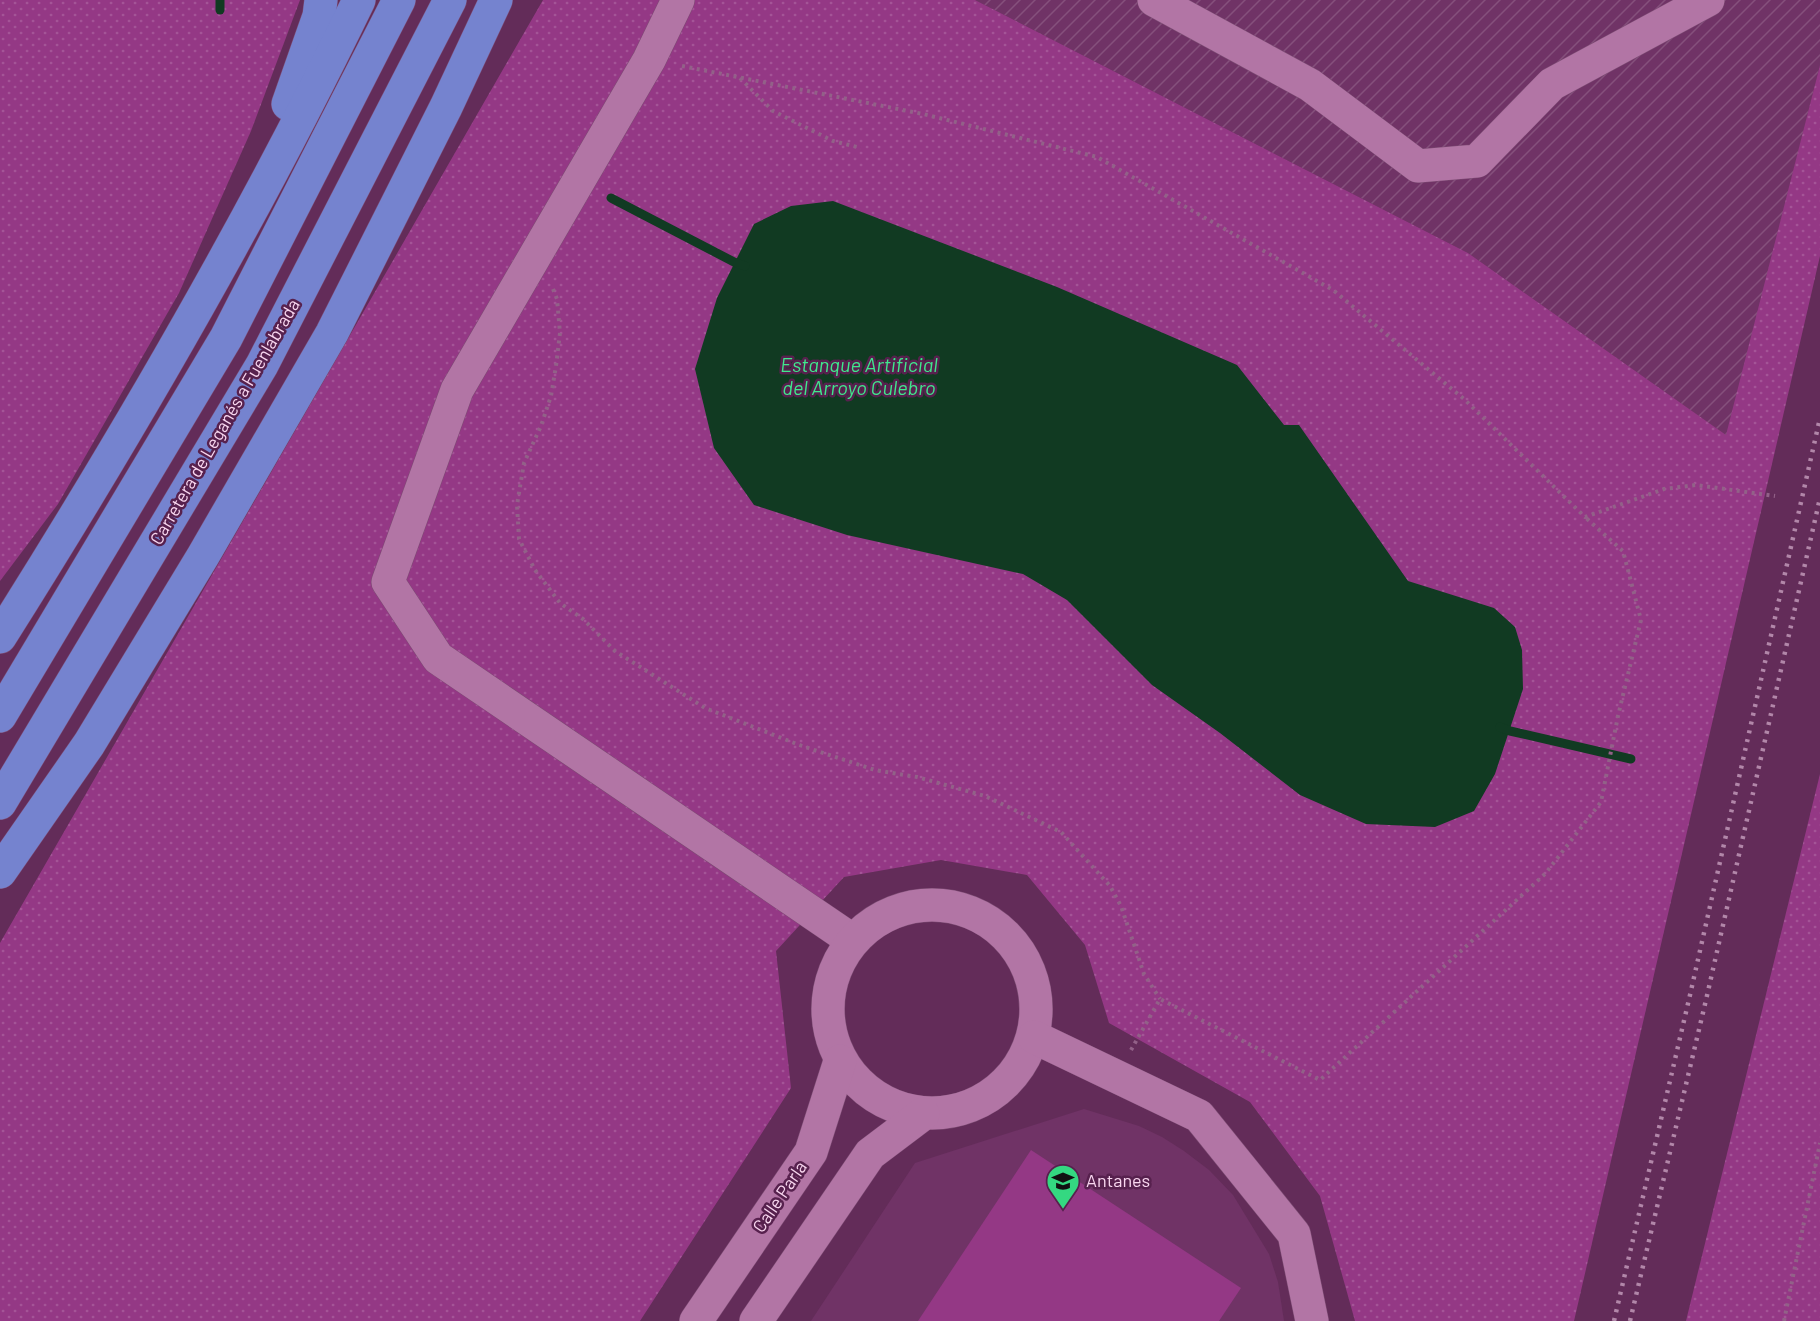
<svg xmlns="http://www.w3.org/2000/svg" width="1820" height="1321" font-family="Barlow,sans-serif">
<defs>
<pattern id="industrial-furrows" width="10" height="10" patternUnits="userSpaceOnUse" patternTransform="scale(1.5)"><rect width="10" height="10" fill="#703366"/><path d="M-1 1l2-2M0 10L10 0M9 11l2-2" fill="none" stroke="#85507c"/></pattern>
<pattern id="grass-dots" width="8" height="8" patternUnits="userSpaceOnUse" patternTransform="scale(1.5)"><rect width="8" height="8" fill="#943885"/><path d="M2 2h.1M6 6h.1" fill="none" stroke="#a45497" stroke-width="1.8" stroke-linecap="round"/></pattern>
</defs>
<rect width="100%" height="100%" fill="#632c59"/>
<!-- built -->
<path fill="#703366" d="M 1084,1109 L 1139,1126 L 1162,1137 L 1184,1151 L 1209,1170 L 1233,1195 L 1269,1254 L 1278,1282 L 1284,1321 L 811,1321 L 915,1163 Z"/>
<!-- industrial -->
<path fill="url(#industrial-furrows)" d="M 975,0 L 1820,0 L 1820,65 L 1727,436 L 1468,253 Z"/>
<!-- grass -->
<g fill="url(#grass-dots)">
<path d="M 0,0 L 300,0 L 251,131 L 179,293 L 58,504 L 0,581 Z"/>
<path d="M 543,0 L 975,0 L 1468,253 L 1726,435 L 1820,65 L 1820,256 L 1574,1321 L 1355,1321 L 1320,1196 L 1250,1102 L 1109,1023 L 1085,945 L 1027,875 L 941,860 L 844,877 L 776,951 L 791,1088 L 640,1321 L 0,1321 L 0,943 Z"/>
<path d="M 1820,774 L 1820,1321 L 1686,1321 Z"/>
</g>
<!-- garden -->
<path fill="#943885" d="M 1031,1150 L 1241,1288 L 1219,1321 L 918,1321 Z"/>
<!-- water -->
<path fill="#113a22" d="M 833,201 L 1057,287 L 1237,365 L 1284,425 L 1299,425 L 1408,581 L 1494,608 L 1515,627 L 1522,650 L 1523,689 L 1495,774 L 1474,811 L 1435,827 L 1366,824 L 1300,795 L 1220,733 L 1152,685 L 1067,600 L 1023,574 L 847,535 L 754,505 L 714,448 L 695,369 L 717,298 L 754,224 L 791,206 Z"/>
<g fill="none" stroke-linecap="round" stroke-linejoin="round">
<!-- stream -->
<g stroke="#113a22" stroke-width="9">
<path d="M 220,10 L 220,0"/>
<path d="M 611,198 L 734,262 L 745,266"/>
<path d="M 1500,727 L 1510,731 L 1631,759"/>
</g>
<!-- minor casing -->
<g stroke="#7c4c73" stroke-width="34">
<g id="minor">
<path d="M 678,0 L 649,60 L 457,390 L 388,582 L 438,658 L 852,940"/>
<path d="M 1154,0 L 1310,85 L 1418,166 L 1477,161 L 1552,84 L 1708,0"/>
<circle cx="932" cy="1009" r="104"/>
<path d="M 1034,1037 L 1199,1116 L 1294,1234 L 1312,1321"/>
<path d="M 696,1321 L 811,1152 L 840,1061"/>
<path d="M 756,1321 L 870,1154 L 923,1114"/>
</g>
</g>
<!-- highway casing -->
<g stroke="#7c4c73" stroke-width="34">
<g id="highway">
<path d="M 288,104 L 319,16 L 321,0"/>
<path d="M 0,637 C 130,431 253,220 359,0"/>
<path d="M 0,716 L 226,338 L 399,0"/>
<path d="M 0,803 L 262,365 L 450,0"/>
<path d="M 0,872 L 89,744 L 203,556 L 332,333 L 446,107 L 496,0"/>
</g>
</g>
<!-- path -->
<g stroke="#926188" stroke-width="4" stroke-dasharray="3 4.5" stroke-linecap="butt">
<path d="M 682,66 L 923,114 L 1097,157 L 1333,290 L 1464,399 L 1585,517 L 1664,489 L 1696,485 L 1775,496"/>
<path d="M 740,78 L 773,111 L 833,141 L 861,148"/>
<path d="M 553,289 L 557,299 L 560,333 L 556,366 L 551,396 L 541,426 L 524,463 L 517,505 L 519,539 L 535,570 L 560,603 L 583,619 L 615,651 L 705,708 L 802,746 L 875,770 L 917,777 L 985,796 L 1061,832 L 1110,886 L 1121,906 L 1144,974 L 1160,999"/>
<path d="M 1131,1050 L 1160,999 L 1320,1080 L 1545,874 L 1601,802 L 1618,716 L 1641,620 L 1623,551 L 1585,517"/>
<path d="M 1784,1321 L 1820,1143"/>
</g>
<!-- minor -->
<use href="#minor" stroke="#b275a5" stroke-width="33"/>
<!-- highway -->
<use href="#highway" stroke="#7583cf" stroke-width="33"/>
<!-- rail -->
<g stroke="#b287a9" stroke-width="4.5" stroke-dasharray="3 6" stroke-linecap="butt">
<path d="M 1614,1321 L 1690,995 L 1820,418"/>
<path d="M 1630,1321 L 1706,1000 L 1820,498"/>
</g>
</g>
<!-- icons -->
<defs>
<g id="school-pin" transform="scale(1.725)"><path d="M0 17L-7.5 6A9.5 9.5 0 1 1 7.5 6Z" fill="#34d881" stroke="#57214e"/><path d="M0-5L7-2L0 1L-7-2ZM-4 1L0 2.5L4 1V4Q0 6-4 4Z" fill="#111"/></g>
</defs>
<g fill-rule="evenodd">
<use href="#school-pin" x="1063" y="1181"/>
</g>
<g text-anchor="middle" stroke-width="5" stroke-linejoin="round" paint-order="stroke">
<!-- street labels -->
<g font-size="18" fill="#f9d7f0" stroke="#57214e">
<text transform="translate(225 422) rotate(-60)" y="6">Carretera de Leganés a Fuenlabrada</text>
<text transform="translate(780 1197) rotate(-56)" y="6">Calle Parla</text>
</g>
<!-- poi labels -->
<g font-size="18" fill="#f9d7f0" stroke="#57214e" text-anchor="start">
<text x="1086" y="1187">Antanes</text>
</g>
<!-- water labels -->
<g font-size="20" font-style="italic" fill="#3fe98d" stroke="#57214e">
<text x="859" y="372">Estanque Artificial<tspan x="859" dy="23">del Arroyo Culebro</tspan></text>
</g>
</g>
</svg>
